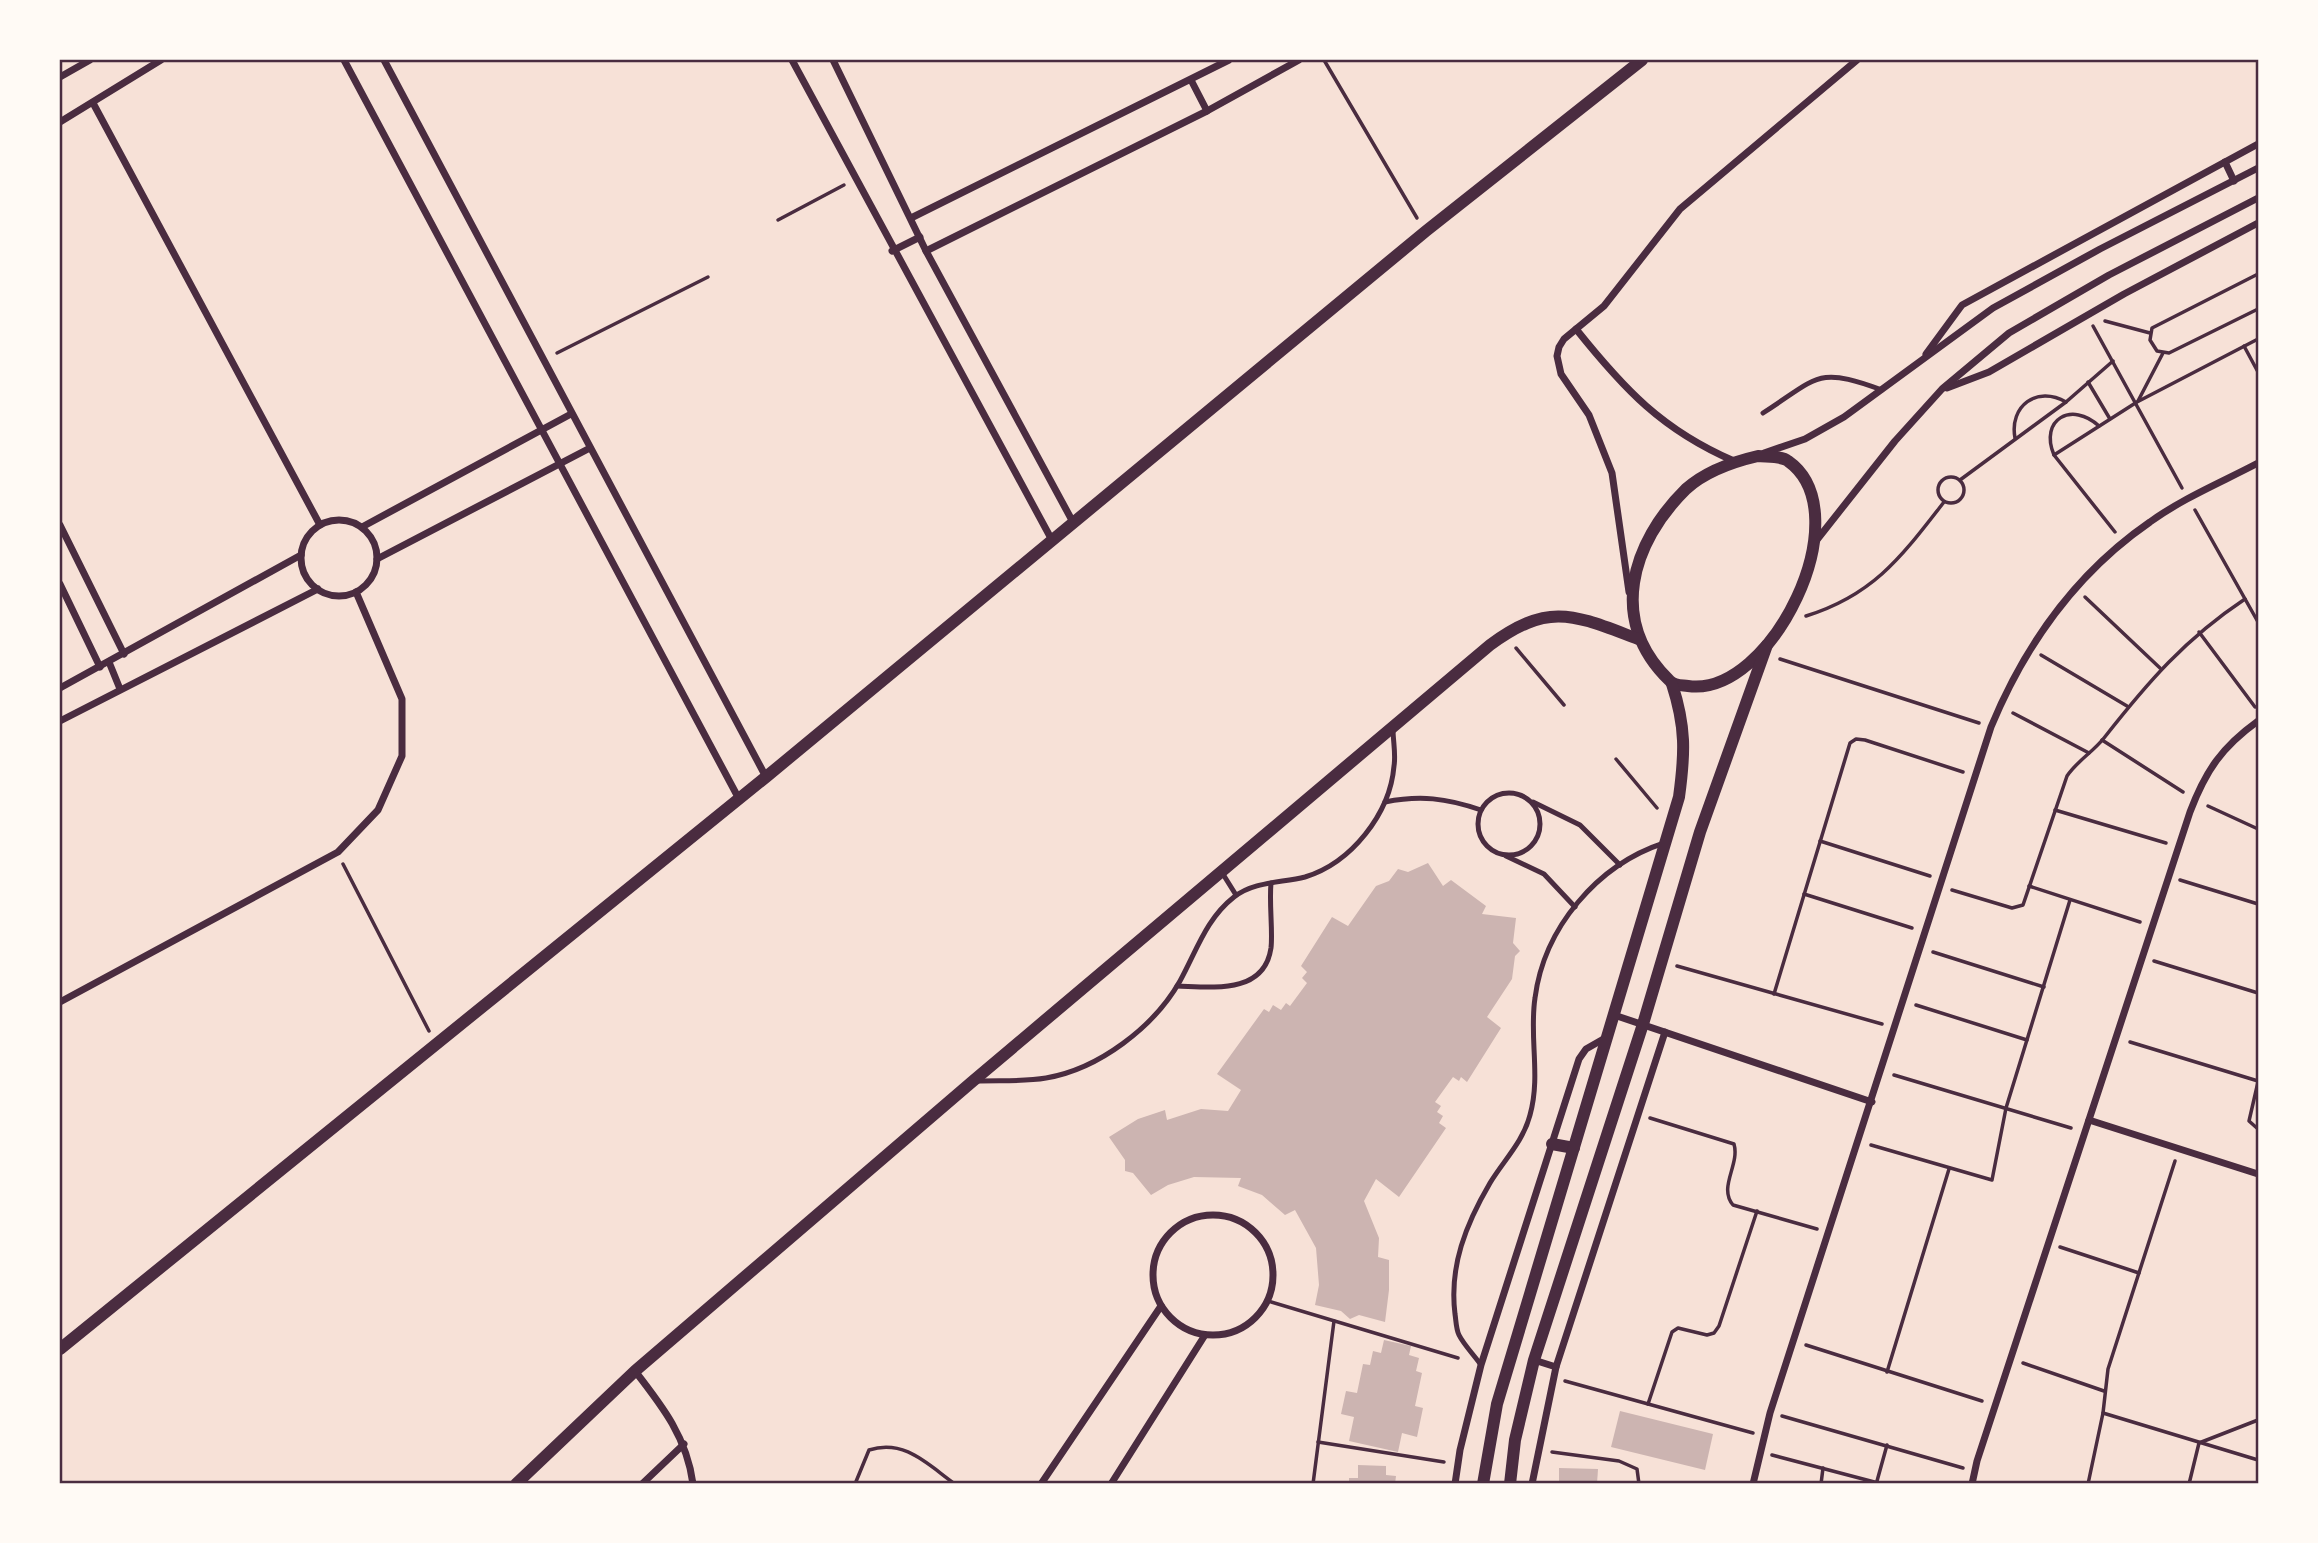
<svg xmlns="http://www.w3.org/2000/svg" width="2318" height="1543" font-family="Figtree,sans-serif">
<rect width="100%" height="100%" fill="#f7e1d7"/>
<!-- building -->
<g fill="#ccb4b1">
<path d="M 1428,863 L 1443,886 L 1451,880 L 1486,906 L 1482,914 L 1516,918 L 1513,943 L 1520,951 L 1515,956 L 1512,979 L 1487,1017 L 1501,1028 L 1467,1082 L 1461,1077 L 1459,1081 L 1453,1077 L 1435,1102 L 1441,1106 L 1437,1112 L 1443,1116 L 1439,1123 L 1446,1128 L 1399,1197 L 1376,1179 L 1364,1201 L 1379,1238 L 1378,1257 L 1389,1260 L 1389,1290 L 1385,1322 L 1359,1315 L 1350,1319 L 1341,1311 L 1315,1305 L 1319,1285 L 1316,1248 L 1295,1210 L 1285,1215 L 1262,1195 L 1238,1186 L 1241,1178 L 1194,1177 L 1168,1185 L 1151,1195 L 1133,1173 L 1125,1171 L 1125,1160 L 1109,1137 L 1138,1119 L 1165,1110 L 1167,1120 L 1201,1109 L 1228,1111 L 1241,1090 L 1217,1074 L 1264,1009 L 1269,1012 L 1273,1005 L 1281,1010 L 1286,1003 L 1290,1006 L 1307,983 L 1302,978 L 1307,972 L 1301,966 L 1332,917 L 1348,926 L 1376,886 L 1389,881 L 1398,869 L 1408,872 Z"/>
<path d="M 1384,1340 L 1411,1346 L 1409,1355 L 1419,1358 L 1416,1371 L 1422,1373 L 1415,1406 L 1423,1408 L 1417,1437 L 1402,1433 L 1398,1452 L 1349,1441 L 1354,1417 L 1341,1414 L 1346,1391 L 1357,1393 L 1363,1364 L 1370,1365 L 1373,1351 L 1381,1353 Z"/>
<path d="M 1620,1411 L 1713,1434 L 1705,1470 L 1611,1447 Z"/>
<path d="M 1358,1465 L 1386,1466 L 1386,1475 L 1396,1476 L 1395,1484 L 1349,1484 L 1349,1478 L 1358,1478 Z"/>
<path d="M 1559,1468 L 1598,1469 L 1597,1484 L 1559,1484 Z"/>
</g>
<g fill="none" stroke-linecap="round" stroke-linejoin="round">
<!-- path -->
<g stroke="#4a2c40" stroke-width="3.5">
<path d="M 1324,60 L 1417,218"/>
<path d="M 778,220 L 844,185"/>
<path d="M 2258,274 L 2152,328 L 2150,340 L 2157,351 L 2169,353 L 2258,309"/>
<path d="M 2105,321 L 2150,333"/>
<path d="M 2093,326 L 2182,488"/>
<path d="M 2244,346 L 2258,372"/>
<path d="M 557,353 L 708,277"/>
<path d="M 2088,382 L 2110,419"/>
<path d="M 2138,401 L 2163,353"/>
<path d="M 2015,438 C 2009,406 2037,385 2066,402"/>
<path d="M 2054,455 C 2039,419 2072,401 2099,426"/>
<circle cx="1951" cy="490" r="13"/>
<path d="M 1960,480 L 2066,402 L 2113,361"/>
<path d="M 2195,510 L 2258,622"/>
<path d="M 2115,532 L 2054,455 L 2137,402 L 2258,339"/>
<path d="M 2085,597 L 2160,668"/>
<path d="M 1806,616 C 1874,595 1902,556 1944,502"/>
<path d="M 2199,632 L 2255,707"/>
<path d="M 1516,648 L 1564,705"/>
<path d="M 2041,655 L 2127,706"/>
<path d="M 1780,659 L 1979,723"/>
<path d="M 2013,713 L 2089,753"/>
<path d="M 2102,740 L 2183,792"/>
<path d="M 1616,759 L 1657,808"/>
<path d="M 2208,806 L 2258,829"/>
<path d="M 2055,810 L 2166,843"/>
<path d="M 1820,841 L 1930,876"/>
<path d="M 343,864 L 429,1031"/>
<path d="M 2180,880 L 2258,904"/>
<path d="M 2029,886 L 2140,922"/>
<path d="M 1952,890 L 2012,908 L 2023,905 L 2067,776 C 2077,761 2093,752 2104,738 C 2148,682 2185,639 2245,599"/>
<path d="M 1804,894 L 1912,928"/>
<path d="M 1933,952 L 2044,987"/>
<path d="M 2154,961 L 2258,993"/>
<path d="M 1677,966 L 1882,1024"/>
<path d="M 1774,994 L 1850,743 L 1856,739 L 1865,740 L 1963,772"/>
<path d="M 1916,1005 L 2027,1040"/>
<path d="M 2130,1042 L 2258,1081"/>
<path d="M 1894,1075 L 2071,1128"/>
<path d="M 2258,1082 L 2249,1121 L 2258,1129"/>
<path d="M 1650,1118 L 1734,1144 C 1740,1165 1718,1187 1733,1205 L 1817,1229"/>
<path d="M 1871,1145 L 1992,1180 L 2006,1108 L 2070,900"/>
<path d="M 2175,1161 L 2108,1369 L 2103,1413 L 2258,1460"/>
<path d="M 2060,1247 L 2139,1273"/>
<path d="M 1268,1301 L 1458,1358"/>
<path d="M 1806,1345 L 1982,1401"/>
<path d="M 2023,1363 L 2104,1391"/>
<path d="M 1887,1372 L 1949,1169"/>
<path d="M 1565,1381 L 1753,1433"/>
<path d="M 1648,1404 L 1672,1332 L 1678,1328 L 1707,1335 L 1714,1333 L 1719,1326 L 1757,1211"/>
<path d="M 1782,1416 L 1963,1468"/>
<path d="M 1318,1442 L 1444,1462"/>
<path d="M 1552,1452 L 1619,1461 L 1637,1469 L 1639,1484"/>
<path d="M 1772,1455 L 1882,1484"/>
<path d="M 1877,1481 L 1887,1445"/>
<path d="M 855,1484 L 869,1450 C 905,1439 927,1464 955,1484"/>
<path d="M 1313,1484 L 1334,1321"/>
<path d="M 1821,1484 L 1823,1468"/>
<path d="M 2088,1484 L 2103,1413"/>
<path d="M 2189,1484 L 2199,1443 L 2258,1420"/>
</g>
<!-- service -->
<g stroke="#4a2c40" stroke-width="5">
<path d="M 1763,413 C 1819,377 1816,366 1882,390"/>
<circle cx="1509" cy="824" r="31"/>
<path d="M 1385,802 C 1420,795 1446,798 1481,810"/>
<path d="M 1533,802 L 1580,825 L 1620,865"/>
<path d="M 1506,856 L 1544,874 L 1575,907"/>
<path d="M 1221,871 L 1236,895"/>
<path d="M 1177,986 C 1211,987 1264,995 1271,948 C 1273,931 1269,904 1271,883"/>
<path d="M 976,1081 C 999,1080 1023,1082 1046,1078 C 1099,1069 1154,1027 1180,981 C 1197,950 1206,919 1234,897 C 1254,881 1282,883 1305,877 C 1351,863 1390,814 1394,766 C 1396,754 1393,741 1393,729"/>
<path d="M 1481,1365 C 1474,1355 1464,1345 1459,1335 C 1456,1329 1456,1320 1455,1314 C 1449,1266 1466,1224 1490,1183 C 1504,1160 1523,1142 1530,1115 C 1541,1076 1529,1037 1535,998 C 1544,928 1597,865 1664,843"/>
</g>
<!-- minor -->
<g stroke="#4a2c40" stroke-width="7">
<path d="M 344,60 L 739,799"/>
<path d="M 384,60 L 766,777"/>
<path d="M 792,60 L 1053,542"/>
<path d="M 833,60 L 926,251 L 1074,524"/>
<path d="M 60,77 L 90,60"/>
<path d="M 1191,80 L 1207,111"/>
<path d="M 93,103 L 320,525"/>
<path d="M 60,122 L 161,60"/>
<path d="M 2225,162 L 2234,181"/>
<path d="M 911,218 L 1229,60"/>
<path d="M 892,251 L 920,237"/>
<path d="M 926,251 L 1207,111 L 1299,60"/>
<path d="M 1576,329 C 1624,389 1662,430 1734,461"/>
<path d="M 1926,354 L 1962,305 L 2258,144"/>
<path d="M 1947,388 L 1989,372 L 2124,294 L 2258,223"/>
<path d="M 1764,453 L 1805,439 L 1844,417 L 1993,308 L 2100,249 L 2258,168"/>
<circle cx="339" cy="558" r="38"/>
<path d="M 60,525 L 124,654"/>
<path d="M 362,527 L 571,414"/>
<path d="M 1816,541 L 1895,441 L 1942,389 L 2009,333 L 2109,275 L 2258,198"/>
<path d="M 377,559 L 590,448"/>
<path d="M 60,584 L 100,667"/>
<path d="M 1629,592 L 1612,473 L 1589,415 L 1561,374 L 1557,356 L 1559,347 L 1564,339 L 1604,306 L 1680,209 L 1857,60"/>
<path d="M 109,662 L 120,689"/>
<path d="M 60,688 L 301,555"/>
<path d="M 60,721 L 318,589"/>
<path d="M 60,1002 L 338,852 L 378,810 L 402,756 L 402,699 L 356,592"/>
<path d="M 1614,1015 L 1872,1102"/>
<path d="M 2089,1120 L 2258,1174"/>
<circle cx="1213" cy="1275" r="60"/>
<path d="M 1534,1360 L 1556,1367"/>
<path d="M 635,1371 C 663,1407 687,1438 693,1484"/>
<path d="M 642,1484 L 684,1444"/>
<path d="M 1041,1484 L 1161,1306"/>
<path d="M 1111,1484 L 1205,1335"/>
<path d="M 1455,1484 L 1460,1450 L 1481,1365 L 1579,1059 L 1586,1049 L 1607,1037"/>
<path d="M 1532,1484 L 1556,1367 L 1665,1032"/>
<path d="M 1753,1484 L 1770,1413 L 1991,727 C 2025,645 2076,573 2150,522 C 2183,498 2222,482 2258,463"/>
<path d="M 1972,1484 L 1977,1461 L 2190,812 C 2206,770 2222,747 2258,721"/>
</g>
<!-- tertiary -->
<g stroke="#4a2c40" stroke-width="12">
<path d="M 1758,456 C 1766,457 1782,456 1788,461 C 1862,513 1771,698 1688,686 C 1681,685 1674,686 1669,680 C 1608,621 1631,543 1686,489 C 1706,471 1732,462 1758,456 Z"/>
<path d="M 1552,1144 L 1574,1148"/>
<path d="M 60,1349 L 766,777 L 1426,231 L 1642,60"/>
<path d="M 516,1484 L 635,1371 L 973,1081 L 1490,645 C 1550,601 1574,615 1638,639"/>
<path d="M 1483,1484 L 1497,1404 L 1679,797 C 1685,753 1686,727 1672,684"/>
<path d="M 1510,1484 L 1515,1440 L 1534,1360 L 1643,1024 L 1700,832 L 1767,645"/>
</g>
</g>
<!-- border -->
<rect width="2318" height="1543" fill="none" stroke="#fffaf5" stroke-width="122"/>
<rect x="61" y="61" width="2196" height="1421" fill="none" stroke="#4a2c40" stroke-width="2.5"/>
</svg>
